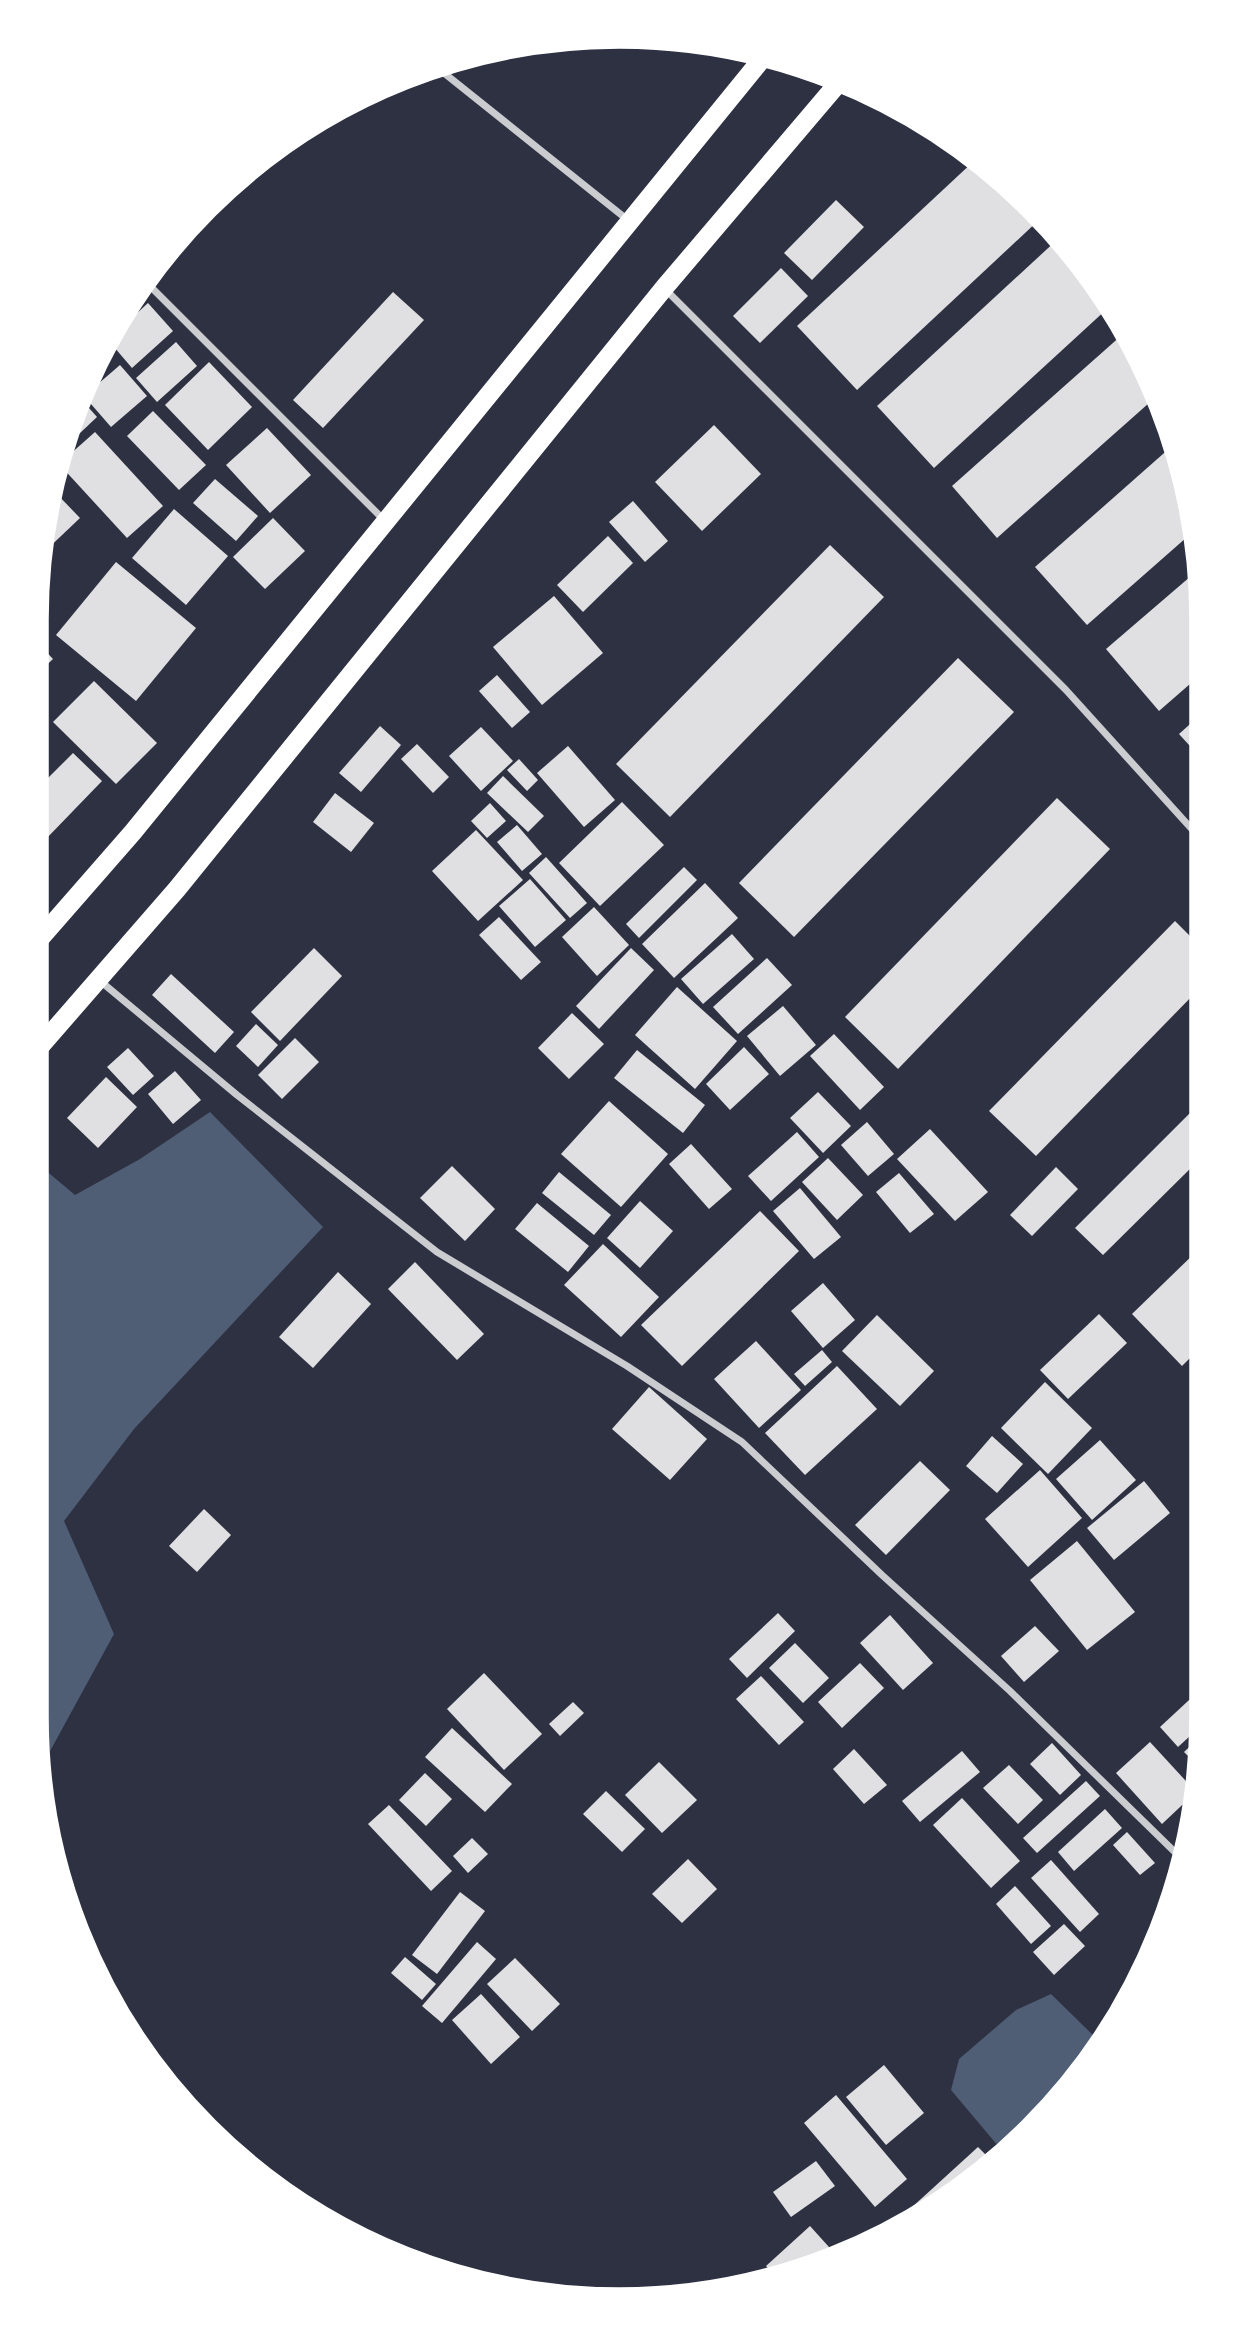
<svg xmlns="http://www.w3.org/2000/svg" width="1238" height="2336" font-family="Overpass,sans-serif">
<rect width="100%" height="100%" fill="#2d3142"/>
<!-- water -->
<g fill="#4f5d75">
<path d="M 210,1112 L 323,1227 L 134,1429 L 64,1521 L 114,1634 L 43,1764 L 35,1717 L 36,1167 L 38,1164 L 75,1195 L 140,1159 Z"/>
<path d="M 1051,1994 L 1097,2039 L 1032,2130 L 1004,2153 L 951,2090 L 959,2059 L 1016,2010 Z"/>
</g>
<!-- building -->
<g fill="#e0e0e3">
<path d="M 975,160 L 1004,180 L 1040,219 L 857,390 L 797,326 Z"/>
<path d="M 836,200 L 864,227 L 812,280 L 784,253 Z"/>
<path d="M 1059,238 L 1083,264 L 1108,308 L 934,468 L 877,406 Z"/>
<path d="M 781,268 L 808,296 L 760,343 L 733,316 Z"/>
<path d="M 393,292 L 424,320 L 323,428 L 293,400 Z"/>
<path d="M 148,303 L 173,331 L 132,368 L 108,340 Z"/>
<path d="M 1123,334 L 1158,395 L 997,538 L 952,486 Z"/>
<path d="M 176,342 L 197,366 L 157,402 L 136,378 Z"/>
<path d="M 209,362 L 252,407 L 208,450 L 165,405 Z"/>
<path d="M 120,365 L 147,396 L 111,427 L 84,396 Z"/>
<path d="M 81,399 L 97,417 L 61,451 Z"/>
<path d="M 153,411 L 206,465 L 179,490 L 127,436 Z"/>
<path d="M 714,425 L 761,474 L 702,531 L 655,482 Z"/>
<path d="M 267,428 L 311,475 L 270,513 L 226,465 Z"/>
<path d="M 95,432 L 163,506 L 127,538 L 59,464 Z"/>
<path d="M 1172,446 L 1195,530 L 1087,625 L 1035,567 Z"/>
<path d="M 215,479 L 258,516 L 236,541 L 193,503 Z"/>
<path d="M 55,492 L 80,518 L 40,556 L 50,496 Z"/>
<path d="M 633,501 L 668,541 L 645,562 L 609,522 Z"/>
<path d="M 174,509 L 228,556 L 186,605 L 132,558 Z"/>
<path d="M 273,518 L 305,551 L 265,589 L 233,557 Z"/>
<path d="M 608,536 L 633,563 L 583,612 L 557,585 Z"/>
<path d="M 830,545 L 884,597 L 670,817 L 616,764 Z"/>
<path d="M 116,562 L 196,628 L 136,701 L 56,635 Z"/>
<path d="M 1198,570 L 1198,677 L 1159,711 L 1106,649 Z"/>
<path d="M 554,596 L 603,653 L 542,705 L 493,647 Z"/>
<path d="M 36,641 L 53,659 L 36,675 Z"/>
<path d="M 958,658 L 1014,712 L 794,937 L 739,883 Z"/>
<path d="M 497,675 L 530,712 L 512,728 L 479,691 Z"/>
<path d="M 94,681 L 157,743 L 116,784 L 53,722 Z"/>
<path d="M 1198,717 L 1199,756 L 1179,734 Z"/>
<path d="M 380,726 L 401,745 L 361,792 L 339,773 Z"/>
<path d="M 481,727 L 513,761 L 481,791 L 449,756 Z"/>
<path d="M 417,744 L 449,777 L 433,793 L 401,759 Z"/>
<path d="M 568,746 L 615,800 L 584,827 L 537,773 Z"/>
<path d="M 73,753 L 102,781 L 44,841 L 36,833 L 36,778 L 42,784 Z"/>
<path d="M 519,759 L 538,780 L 527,791 L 507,770 Z"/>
<path d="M 503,776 L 544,816 L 528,832 L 487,793 Z"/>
<path d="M 335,793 L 374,823 L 351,852 L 313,822 Z"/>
<path d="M 1057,798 L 1110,849 L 898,1069 L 845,1017 Z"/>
<path d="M 622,802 L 664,845 L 600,906 L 559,863 Z"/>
<path d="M 490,803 L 506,821 L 487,838 L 471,821 Z"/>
<path d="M 517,825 L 542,854 L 522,871 L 497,842 Z"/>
<path d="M 476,830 L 523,880 L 478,921 L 432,871 Z"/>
<path d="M 546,857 L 587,903 L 570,918 L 529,873 Z"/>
<path d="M 684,867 L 697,880 L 639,938 L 626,924 Z"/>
<path d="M 530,879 L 566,920 L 535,947 L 499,906 Z"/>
<path d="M 705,883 L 738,918 L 674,978 L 642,944 Z"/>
<path d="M 594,907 L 629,945 L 597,976 L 562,937 Z"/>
<path d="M 499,917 L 541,962 L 521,980 L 479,935 Z"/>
<path d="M 1175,921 L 1199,945 L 1199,989 L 1036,1156 L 989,1111 Z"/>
<path d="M 732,934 L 754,959 L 703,1004 L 681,979 Z"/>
<path d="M 314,948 L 342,976 L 280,1041 L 251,1012 Z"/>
<path d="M 631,948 L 654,970 L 599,1029 L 576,1006 Z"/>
<path d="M 767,958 L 792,985 L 738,1034 L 713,1007 Z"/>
<path d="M 171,974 L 234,1032 L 215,1053 L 152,995 Z"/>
<path d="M 677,987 L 737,1041 L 695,1089 L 635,1035 Z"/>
<path d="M 783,1006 L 816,1045 L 780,1076 L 747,1036 Z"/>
<path d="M 572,1013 L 604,1044 L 569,1079 L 538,1048 Z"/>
<path d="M 256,1024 L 278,1045 L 258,1067 L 236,1046 Z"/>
<path d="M 834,1034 L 884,1087 L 860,1110 L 810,1056 Z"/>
<path d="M 295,1038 L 319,1062 L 282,1099 L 258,1075 Z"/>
<path d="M 744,1047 L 769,1074 L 730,1110 L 706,1084 Z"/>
<path d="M 128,1048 L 154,1076 L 133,1095 L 107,1067 Z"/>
<path d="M 637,1050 L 705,1105 L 683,1133 L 614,1078 Z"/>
<path d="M 175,1071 L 201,1100 L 173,1124 L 148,1094 Z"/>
<path d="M 106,1077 L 137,1107 L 98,1148 L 67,1118 Z"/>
<path d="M 818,1092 L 851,1126 L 823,1153 L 790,1118 Z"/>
<path d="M 609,1101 L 668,1154 L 621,1207 L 561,1154 Z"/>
<path d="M 1200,1103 L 1200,1159 L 1103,1255 L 1075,1228 Z"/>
<path d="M 867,1122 L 894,1154 L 868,1176 L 841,1145 Z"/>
<path d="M 930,1129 L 988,1192 L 955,1221 L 897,1159 Z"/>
<path d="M 797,1132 L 819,1157 L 771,1201 L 748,1176 Z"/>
<path d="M 691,1144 L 732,1189 L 709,1209 L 669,1164 Z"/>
<path d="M 828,1158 L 863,1195 L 837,1220 L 802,1182 Z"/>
<path d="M 452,1166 L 495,1209 L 465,1241 L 420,1198 Z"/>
<path d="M 1056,1167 L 1078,1189 L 1032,1236 L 1010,1215 Z"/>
<path d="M 559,1172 L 611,1215 L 594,1235 L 542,1193 Z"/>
<path d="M 899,1173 L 934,1214 L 910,1233 L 876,1192 Z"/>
<path d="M 800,1188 L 841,1237 L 814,1259 L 773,1211 Z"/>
<path d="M 640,1201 L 673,1231 L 640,1268 L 607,1238 Z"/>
<path d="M 537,1203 L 589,1246 L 568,1272 L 515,1229 Z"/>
<path d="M 760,1211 L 799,1251 L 682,1366 L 641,1325 Z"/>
<path d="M 603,1244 L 659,1297 L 621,1337 L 564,1285 Z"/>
<path d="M 1200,1248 L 1200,1348 L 1182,1366 L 1132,1314 Z"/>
<path d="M 415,1262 L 484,1334 L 457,1360 L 388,1289 Z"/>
<path d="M 338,1272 L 371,1304 L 313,1368 L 279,1337 Z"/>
<path d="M 823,1283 L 855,1320 L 823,1348 L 791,1311 Z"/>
<path d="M 1099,1314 L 1127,1343 L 1068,1399 L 1040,1370 Z"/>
<path d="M 877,1315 L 934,1371 L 900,1406 L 842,1351 Z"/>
<path d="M 756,1341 L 801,1390 L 759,1428 L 714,1379 Z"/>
<path d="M 822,1350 L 832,1362 L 805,1386 L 794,1374 Z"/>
<path d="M 837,1366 L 877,1409 L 805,1475 L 765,1433 Z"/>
<path d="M 1045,1382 L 1092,1428 L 1048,1474 L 1001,1428 Z"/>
<path d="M 649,1387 L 707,1439 L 670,1480 L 612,1429 Z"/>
<path d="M 992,1436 L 1023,1464 L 997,1493 L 966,1466 Z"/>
<path d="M 1100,1440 L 1136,1480 L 1092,1520 L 1056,1479 Z"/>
<path d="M 920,1461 L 950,1490 L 886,1555 L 855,1525 Z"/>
<path d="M 1040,1470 L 1082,1518 L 1028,1567 L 985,1519 Z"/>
<path d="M 1144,1481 L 1170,1513 L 1114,1560 L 1087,1528 Z"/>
<path d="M 204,1509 L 231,1535 L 197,1572 L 169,1546 Z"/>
<path d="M 1077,1541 L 1135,1612 L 1087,1650 L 1030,1580 Z"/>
<path d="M 778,1613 L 795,1631 L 747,1678 L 729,1659 Z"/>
<path d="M 890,1615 L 933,1663 L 903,1690 L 860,1643 Z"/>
<path d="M 1035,1626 L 1059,1651 L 1024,1682 L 1001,1656 Z"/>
<path d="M 795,1643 L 829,1678 L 803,1703 L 769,1668 Z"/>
<path d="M 860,1663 L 884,1688 L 842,1728 L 818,1702 Z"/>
<path d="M 484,1673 L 542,1734 L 504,1770 L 447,1709 Z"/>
<path d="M 761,1676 L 804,1722 L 779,1745 L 736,1699 Z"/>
<path d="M 1202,1688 L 1202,1725 L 1178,1747 L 1160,1727 Z"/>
<path d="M 573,1702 L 584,1713 L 560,1736 L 549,1724 Z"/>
<path d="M 452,1728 L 512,1784 L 485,1812 L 425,1757 Z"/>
<path d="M 1202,1735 L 1202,1755 L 1200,1768 L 1184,1752 Z"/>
<path d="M 1150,1742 L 1196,1792 L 1162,1824 L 1116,1773 Z"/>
<path d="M 1052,1743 L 1081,1775 L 1060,1795 L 1030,1764 Z"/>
<path d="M 854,1749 L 887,1785 L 864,1804 L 833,1769 Z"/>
<path d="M 962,1751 L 980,1772 L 920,1822 L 902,1801 Z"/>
<path d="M 659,1762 L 697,1800 L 662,1833 L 625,1795 Z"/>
<path d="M 1009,1765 L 1043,1800 L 1018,1824 L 983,1788 Z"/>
<path d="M 425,1773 L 452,1799 L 426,1826 L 399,1800 Z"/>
<path d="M 1086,1781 L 1100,1796 L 1037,1853 L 1023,1838 Z"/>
<path d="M 606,1791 L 645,1829 L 622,1852 L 583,1814 Z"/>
<path d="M 962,1798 L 1020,1861 L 991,1888 L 933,1825 Z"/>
<path d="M 389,1805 L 452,1871 L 431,1891 L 368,1824 Z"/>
<path d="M 1105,1809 L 1122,1828 L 1074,1871 L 1058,1852 Z"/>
<path d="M 1127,1832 L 1155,1863 L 1140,1875 L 1113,1845 Z"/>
<path d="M 472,1838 L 488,1854 L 468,1873 L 453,1856 Z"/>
<path d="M 688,1859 L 717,1889 L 682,1923 L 652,1894 Z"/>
<path d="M 1051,1860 L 1099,1914 L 1080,1932 L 1031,1878 Z"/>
<path d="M 1015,1886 L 1051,1926 L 1031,1944 L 996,1904 Z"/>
<path d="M 460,1892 L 485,1911 L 437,1974 L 412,1955 Z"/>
<path d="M 1064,1924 L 1085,1946 L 1054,1975 L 1033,1952 Z"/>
<path d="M 477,1942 L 496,1959 L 442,2023 L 422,2006 Z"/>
<path d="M 405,1957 L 436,1984 L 422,2000 L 391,1973 Z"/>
<path d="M 515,1958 L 560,2004 L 532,2031 L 487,1984 Z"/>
<path d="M 481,1994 L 520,2037 L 491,2064 L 452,2020 Z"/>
<path d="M 884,2065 L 924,2113 L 886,2145 L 846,2097 Z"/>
<path d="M 836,2095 L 907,2179 L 875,2207 L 804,2123 Z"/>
<path d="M 978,2147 L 993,2162 L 943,2203 L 917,2217 L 910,2209 Z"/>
<path d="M 816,2161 L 835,2186 L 791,2217 L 773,2192 Z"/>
<path d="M 810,2226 L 838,2257 L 772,2273 L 766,2266 Z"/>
</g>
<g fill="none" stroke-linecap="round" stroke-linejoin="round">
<!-- minor -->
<g stroke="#caccd0" stroke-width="7">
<path d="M 434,65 L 629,221"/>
<path d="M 145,281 L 385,521"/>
<path d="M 665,289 L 1066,690 L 1199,837"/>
<path d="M 99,980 L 237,1095 L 437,1252 L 627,1366 L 742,1442 L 882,1575 L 1010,1691 L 1184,1861"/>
</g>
<!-- trunk -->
<g stroke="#fff" stroke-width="19">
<path d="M 36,943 L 133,832 L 766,54"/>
<path d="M 36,1051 L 177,889 L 664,288 L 840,81"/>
</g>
</g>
<!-- crop -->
<path d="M0 0H1238V2336H0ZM619 47H619A572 572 0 0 1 1191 619V1717A572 572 0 0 1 619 2289H619A572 572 0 0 1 47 1717V619A572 572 0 0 1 619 47Z" fill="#fff" fill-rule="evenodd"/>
<path fill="none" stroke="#fff" stroke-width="3.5" d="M619 47H619A572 572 0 0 1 1191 619V1717A572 572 0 0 1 619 2289H619A572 572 0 0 1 47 1717V619A572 572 0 0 1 619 47Z"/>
</svg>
